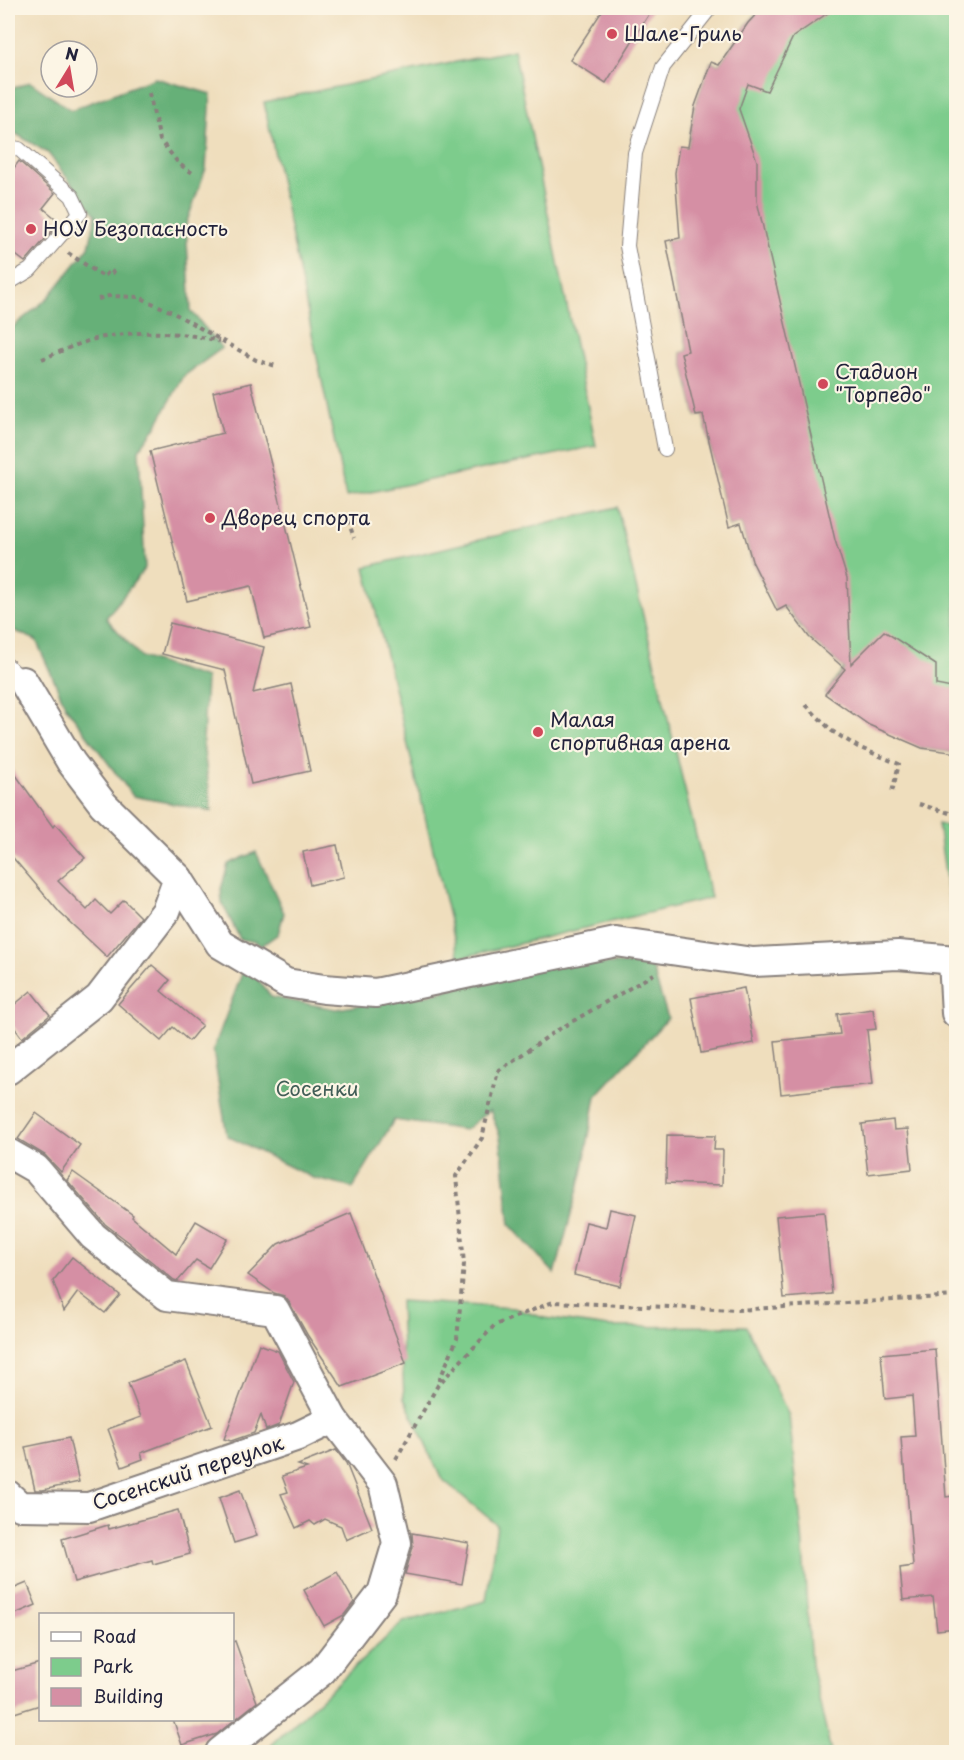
<svg xmlns="http://www.w3.org/2000/svg" width="964" height="1760" font-family="'Playpen Sans',sans-serif">
<rect width="100%" height="100%" fill="#fcf5e5"/>
<filter id="ink" filterUnits="userSpaceOnUse"><feTurbulence type="fractalNoise" baseFrequency=".0167" numOctaves="2"/><feDisplacementMap in="SourceGraphic" scale="12" xChannelSelector="R" yChannelSelector="G"/><feConvolveMatrix kernelMatrix="1 2 1 2 8 2 1 2 1" color-interpolation-filters="sRGB"/></filter>
<filter id="wash" filterUnits="userSpaceOnUse"><feTurbulence type="fractalNoise" baseFrequency=".008" numOctaves="4" result="noise"/><feDisplacementMap in="SourceGraphic" scale="24" xChannelSelector="R" yChannelSelector="G"/><feGaussianBlur stdDeviation="1.35" result="paint"/><feColorMatrix in="noise" values="0 0 0 0 0 0 0 0 0 0 0 0 0 0 0 0 0 1.4 0 .05"/><feComposite in="paint" operator="in"/></filter>
<g filter="url(#wash)">
<rect width="100%" height="100%" fill="#efdebd"/>
<!-- green -->
<g fill="#7dcc8c" stroke="#507764" stroke-width="1.5">
<path d="M 762,8 L 956,8 L 956,753 L 922,748 L 825,694 L 844,668 L 809,637 L 786,607 L 777,611 L 752,561 L 741,523 L 729,527 L 703,415 L 696,416 L 681,353 L 688,351 L 666,241 L 680,238 L 688,147 L 695,106 L 711,62 L 719,65 L 748,23 Z"/>
<path d="M 514,50 L 596,446 L 346,497 L 264,102 Z"/>
<path d="M 617,507 L 711,898 L 459,958 L 365,567 Z"/>
<path d="M 938,824 L 956,829 L 956,936 L 954,934 Z"/>
<path d="M 400,1301 L 514,1308 L 544,1318 L 609,1327 L 746,1326 L 789,1416 L 802,1534 L 811,1665 L 831,1752 L 264,1752 L 403,1622 L 486,1601 L 497,1525 L 441,1478 L 404,1398 Z"/>
</g>
<!-- forest -->
<g fill="#66b078" stroke="#44695a" stroke-width="1.5">
<path d="M 155,78 L 211,94 L 206,168 L 186,224 L 191,311 L 222,348 L 184,376 L 155,428 L 139,450 L 145,568 L 106,618 L 141,657 L 206,678 L 203,743 L 212,811 L 133,796 L 66,707 L 36,640 L 8,628 L 8,331 L 48,298 L 89,247 L 96,215 L 48,153 L 8,129 L 8,90 L 30,82 L 71,110 Z"/>
<path d="M 256,852 L 284,913 L 278,934 L 261,946 L 256,942 L 240,939 L 222,903 L 221,889 L 228,864 Z"/>
<path d="M 246,963 L 271,997 L 336,1009 L 426,995 L 544,964 L 651,964 L 668,1018 L 596,1096 L 582,1174 L 555,1274 L 510,1225 L 500,1136 L 490,1110 L 465,1130 L 394,1120 L 353,1188 L 313,1178 L 227,1136 L 213,1050 Z"/>
</g>
<g id="blocks">
<!-- building -->
<g fill="#d58fa4">
<path d="M 604,8 L 653,8 L 606,83 L 570,60 Z"/>
<path d="M 762,8 L 835,8 L 793,37 L 767,91 L 748,84 L 739,109 L 757,161 L 757,201 L 835,540 L 847,578 L 851,664 L 884,631 L 936,665 L 936,685 L 957,689 L 957,753 L 922,748 L 869,725 L 825,694 L 845,669 L 809,637 L 786,606 L 777,611 L 752,561 L 741,523 L 729,527 L 703,415 L 696,416 L 681,353 L 688,351 L 666,241 L 680,238 L 675,173 L 679,146 L 688,147 L 695,106 L 711,62 L 719,65 L 748,23 Z"/>
<path d="M 19,161 L 55,193 L 43,208 L 60,222 L 25,262 L 8,249 L 8,176 Z"/>
<path d="M 251,383 L 311,627 L 264,638 L 251,586 L 187,601 L 150,451 L 223,433 L 213,392 Z"/>
<path d="M 170,623 L 264,647 L 253,693 L 291,684 L 310,771 L 251,784 L 225,670 L 162,654 Z"/>
<path d="M 8,764 L 53,827 L 55,824 L 85,858 L 58,881 L 87,910 L 96,900 L 110,914 L 124,900 L 141,917 L 107,957 L 60,913 L 8,852 Z"/>
<path d="M 337,845 L 344,877 L 310,885 L 303,852 Z"/>
<path d="M 152,965 L 170,980 L 161,991 L 202,1025 L 189,1041 L 173,1027 L 161,1041 L 118,1004 Z"/>
<path d="M 744,988 L 754,1043 L 701,1053 L 691,998 Z"/>
<path d="M 31,991 L 50,1015 L 22,1038 L 8,1019 L 8,1010 Z"/>
<path d="M 873,1009 L 876,1029 L 867,1030 L 873,1084 L 781,1094 L 775,1041 L 840,1034 L 837,1014 Z"/>
<path d="M 36,1113 L 80,1145 L 61,1172 L 45,1155 L 18,1139 Z"/>
<path d="M 893,1120 L 894,1130 L 908,1129 L 912,1169 L 868,1174 L 862,1124 Z"/>
<path d="M 667,1135 L 715,1136 L 714,1150 L 723,1150 L 722,1185 L 666,1183 Z"/>
<path d="M 73,1172 L 133,1215 L 132,1217 L 176,1254 L 196,1221 L 227,1239 L 209,1268 L 196,1260 L 178,1281 L 174,1280 L 130,1244 L 130,1243 L 105,1224 L 67,1180 Z"/>
<path d="M 610,1209 L 636,1215 L 620,1286 L 574,1275 L 586,1222 L 606,1227 Z"/>
<path d="M 824,1212 L 832,1294 L 784,1298 L 776,1216 Z"/>
<path d="M 351,1213 L 406,1363 L 342,1387 L 308,1336 L 289,1302 L 284,1296 L 274,1293 L 248,1275 L 278,1244 Z"/>
<path d="M 72,1257 L 120,1295 L 105,1313 L 78,1292 L 64,1311 L 53,1281 Z"/>
<path d="M 259,1344 L 278,1351 L 294,1382 L 279,1425 L 266,1430 L 261,1415 L 254,1433 L 231,1441 L 224,1439 Z"/>
<path d="M 935,1349 L 946,1497 L 953,1496 L 957,1543 L 957,1628 L 937,1630 L 933,1597 L 903,1600 L 900,1568 L 913,1566 L 905,1466 L 903,1466 L 901,1437 L 915,1436 L 912,1396 L 885,1399 L 881,1354 Z"/>
<path d="M 186,1361 L 212,1426 L 141,1453 L 143,1459 L 122,1467 L 108,1429 L 141,1417 L 128,1383 Z"/>
<path d="M 69,1438 L 79,1482 L 43,1490 L 35,1490 L 25,1447 Z"/>
<path d="M 336,1450 L 346,1463 L 372,1528 L 346,1540 L 341,1526 L 325,1519 L 315,1525 L 310,1521 L 296,1528 L 281,1494 L 288,1492 L 282,1476 L 307,1468 L 298,1465 Z"/>
<path d="M 240,1490 L 257,1536 L 234,1543 L 219,1498 Z"/>
<path d="M 178,1510 L 190,1554 L 153,1564 L 152,1560 L 74,1582 L 62,1539 L 108,1525 L 109,1529 Z"/>
<path d="M 412,1533 L 469,1543 L 462,1584 L 405,1574 L 413,1547 Z"/>
<path d="M 337,1572 L 354,1602 L 344,1615 L 324,1626 L 304,1590 Z"/>
<path d="M 27,1583 L 36,1605 L 8,1617 L 8,1591 Z"/>
<path d="M 235,1641 L 257,1702 L 217,1734 L 182,1745 L 173,1719 L 232,1719 L 232,1642 Z"/>
<path d="M 40,1663 L 40,1705 L 8,1715 L 8,1672 Z"/>
</g>
</g>
</g>
<g filter="url(#ink)">
<use href="#blocks" fill-opacity="0" stroke="#88807c" stroke-width="1.5"/>
<g fill="none" stroke-linecap="round" stroke-linejoin="round">
<!-- service casing -->
<g stroke="#88807c" stroke-width="16">
<g id="service">
<path d="M 8,147 L 19,149 L 72,196 L 80,213 L 30,270 L 8,283"/>
<path d="M 665,449 L 627,246 L 635,153 L 663,67 L 710,8"/>
<path d="M 8,666 L 23,681"/>
</g>
</g>
<!-- minor casing -->
<g stroke="#88807c" stroke-width="32">
<g id="minor">
<path d="M 178,878 L 220,944 L 286,983 L 324,989 L 376,993 L 616,942 L 753,962 L 898,955 L 956,960"/>
<path d="M 953,961 L 956,1013"/>
<path d="M 8,1070 L 99,998 L 166,911 L 178,878 L 103,804 L 71,762 L 23,681"/>
<path d="M 8,1153 L 36,1169 L 93,1236 L 167,1296 L 275,1310 L 333,1419 L 383,1484 L 397,1543 L 382,1593 L 322,1671 L 220,1752"/>
<path d="M 8,1495 L 20,1506 L 89,1507 L 298,1436 L 333,1419"/>
</g>
</g>
<!-- path -->
<g stroke="#88807c" stroke-width="4" stroke-dasharray="4.5 4.5" stroke-linecap="butt">
<path d="M 149,93 L 160,140 L 179,164 L 194,174"/>
<path d="M 68,253 L 104,277 L 110,270 L 118,276"/>
<path d="M 98,299 L 109,296 L 139,297 L 172,312 L 256,360 L 276,366"/>
<path d="M 42,359 C 60,352 80,342 99,338 C 139,330 179,331 219,341"/>
<path d="M 348,520 L 354,538"/>
<path d="M 806,705 L 832,731 L 858,747 L 899,764 L 892,792"/>
<path d="M 919,804 L 956,815"/>
<path d="M 439,1381 L 457,1339 L 464,1264 L 456,1176 L 482,1138 L 498,1071 L 556,1031 L 654,974"/>
<path d="M 396,1459 L 438,1385 L 495,1325 L 553,1302 L 737,1310 L 956,1296"/>
</g>
<!-- service -->
<use href="#service" stroke="#fff" stroke-width="14"/>
<!-- minor -->
<use href="#minor" stroke="#fff" stroke-width="28"/>
</g>
</g>
<!-- markers -->
<g fill="#d1495b" stroke="#fcf5e5" stroke-width="2">
<circle cx="612" cy="34" r="6"/>
<circle cx="31" cy="229" r="6"/>
<circle cx="823" cy="384" r="6"/>
<circle cx="210" cy="518" r="6"/>
<circle cx="538" cy="732" r="6"/>
</g>
<g text-anchor="middle" stroke-width="4.5" stroke-linejoin="round" paint-order="stroke">
<!-- poi labels -->
<g font-size="20" fill="#22223b" stroke="#fcf5e5" text-anchor="start">
<text x="624" y="41">Шале-Гриль</text>
<text x="43" y="236">НОУ Безопасность</text>
<text x="835" y="379">Стадион<tspan x="835" dy="23">"Торпедо"</tspan></text>
<text x="222" y="525">Дворец спорта</text>
<text x="550" y="727">Малая<tspan x="550" dy="23">спортивная арена</tspan></text>
</g>
<!-- park labels -->
<g font-size="20" fill="#425e57" stroke="#fcf5e5">
<text x="317" y="1096">Сосенки</text>
</g>
<!-- street labels -->
<g font-size="20" fill="#22223b" stroke="#fcf5e5">
<text transform="translate(188 1473) rotate(-18)" y="7">Сосенский переулок</text>
</g>
</g>
<!-- margin -->
<rect width="964" height="1760" fill="none" stroke="#fcf5e5" stroke-width="30"/>
<!-- legend -->
<rect x="39" y="1613" width="195" height="108" fill="#fcf5e5" stroke="#a5a1a1" stroke-width="1.5"/>
<rect x="51" y="1632" width="30" height="9" fill="#ffffff" stroke="#a5a1a1" stroke-width="1.5"/>
<text x="93" y="1643" font-size="18" fill="#22223b">Road</text>
<rect x="51" y="1658" width="30" height="18" fill="#7dcc8c" stroke="#a5a1a1" stroke-width="1.5"/>
<text x="93" y="1673" font-size="18" fill="#22223b">Park</text>
<rect x="51" y="1688" width="30" height="18" fill="#d58fa4" stroke="#a5a1a1" stroke-width="1.5"/>
<text x="93" y="1703" font-size="18" fill="#22223b">Building</text>
<!-- north arrow -->
<g transform="translate(69 69) rotate(11)"><circle r="28" fill="#fcf5e5" stroke="#a5a1a1" stroke-width="1.5"/>
<path d="M0-4.5L10 22L0 15L-10 22Z" fill="#d1495b"/>
<text y="-9" font-size="16" font-weight="bold" text-anchor="middle" fill="#22223b">N</text>
</g>
</svg>
